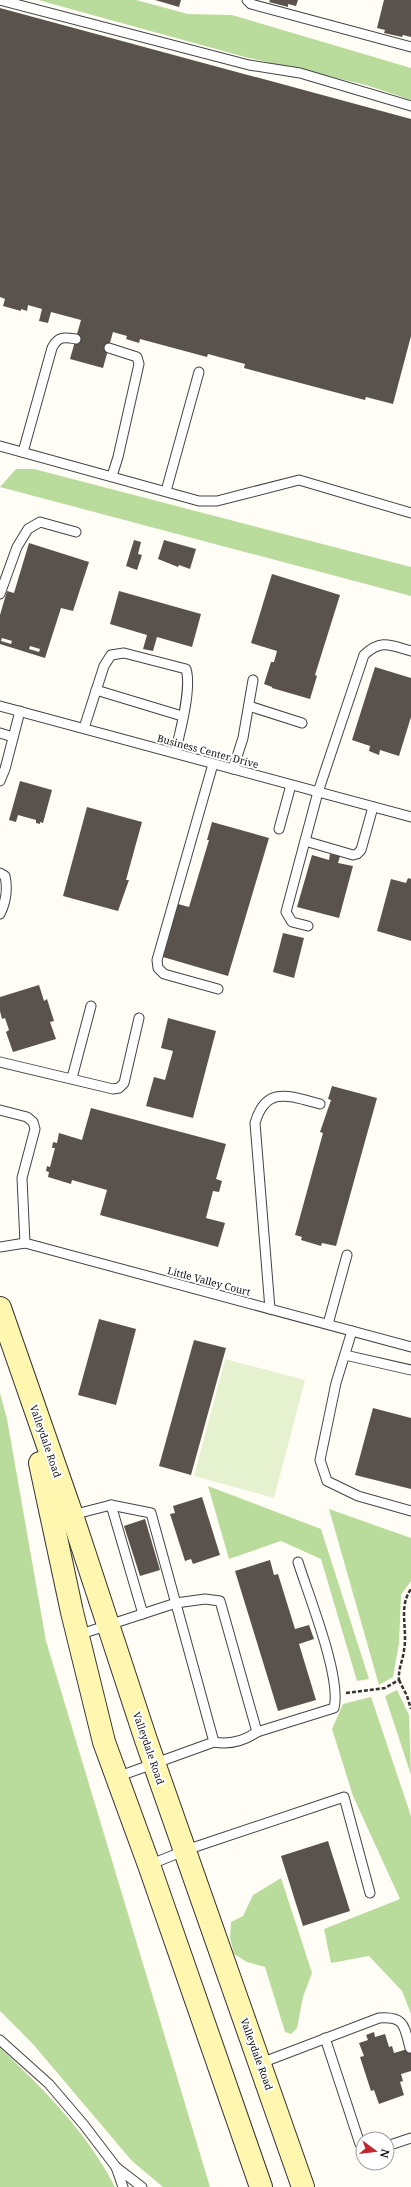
<svg xmlns="http://www.w3.org/2000/svg" width="411" height="2187" font-family="'Noto Serif',serif">
<rect width="100%" height="100%" fill="#fffdf5"/>
<!-- forest -->
<g fill="#b9dc9c">
<path d="M 38,0 L 136,0 L 188,14 L 232,15 L 411,68 L 411,100 L 366,85 L 245,57 Z"/>
<path d="M 16,469 L 34,469 L 411,567 L 411,596 L 0,487 Z"/>
<path d="M 0,1393 L 7,1419 L 46,1641 L 210,2187 L 163,2187 L 132,2161 L 32,2043 L 0,2011 Z"/>
<path d="M 208,1486 L 321,1529 L 369,1679 L 357,1681 L 321,1559 L 281,1541 L 229,1559 Z"/>
<path d="M 329,1509 L 411,1538 L 411,1581 L 401,1595 L 399,1643 L 393,1677 L 379,1685 Z"/>
<path d="M 397,1690 L 409,1715 L 411,1775 L 385,1696 Z"/>
<path d="M 371,1697 L 411,1816 L 411,2014 L 402,1991 L 369,1956 L 331,1963 L 324,1929 L 400,1899 L 353,1796 L 332,1729 L 343,1704 Z"/>
<path d="M 281,1878 L 312,1973 L 303,1997 L 297,2028 L 291,2034 L 285,2032 L 265,1967 L 247,1962 L 234,1954 L 230,1938 L 231,1922 L 243,1916 L 253,1895 Z"/>
<path d="M 0,2048 C 43,2088 88,2134 115,2187 L 0,2187 Z"/>
</g>
<!-- pitch -->
<path fill="#e6f2cf" d="M 225,1359 L 305,1380 L 274,1498 L 194,1476 Z"/>
<!-- building -->
<g fill="#5a524d" fill-rule="evenodd">
<path d="M 155,0 L 181,0 L 179,7 Z"/>
<path d="M 270,0 L 298,0 L 296,6 L 288,4 L 288,7 L 269,2 Z"/>
<path d="M 384,0 L 411,0 L 411,37 L 403,35 L 402,37 L 384,33 L 385,30 L 377,28 Z"/>
<path d="M 0,8 L 411,119 L 411,336 L 393,404 L 366,397 L 365,400 L 357,398 L 244,368 L 245,364 L 208,354 L 207,357 L 140,339 L 139,343 L 126,339 L 127,336 L 113,332 L 103,368 L 70,359 L 81,320 L 51,312 L 48,323 L 39,321 L 42,309 L 28,305 L 27,311 L 21,309 L 21,311 L 3,306 L 5,299 L 0,297 Z"/>
<path d="M 134,540 L 141,542 L 138,554 L 142,555 L 137,570 L 126,566 Z"/>
<path d="M 164,540 L 196,549 L 190,569 L 179,565 L 178,567 L 158,559 Z"/>
<path d="M 29,543 L 89,562 L 73,611 L 61,608 L 45,658 L 0,644 L 0,615 L 7,591 L 14,593 ZM 2,638 L 12,641 L 11,644 L 1,641 ZM 30,646 L 40,649 L 39,652 L 29,649 Z"/>
<path d="M 272,574 L 340,595 L 315,675 L 317,676 L 310,699 L 272,688 L 272,687 L 264,684 L 271,662 L 274,662 L 277,651 L 251,643 Z"/>
<path d="M 119,591 L 201,614 L 192,647 L 157,637 L 153,651 L 143,649 L 147,635 L 110,624 Z"/>
<path d="M 375,667 L 411,678 L 411,717 L 399,756 L 380,750 L 379,755 L 369,751 L 370,746 L 352,740 Z"/>
<path d="M 20,781 L 52,790 L 43,823 L 40,822 L 40,824 L 36,823 L 36,820 L 18,815 L 16,822 L 9,820 Z"/>
<path d="M 87,807 L 142,822 L 126,880 L 129,880 L 118,911 L 63,896 Z"/>
<path d="M 212,822 L 269,838 L 228,976 L 163,957 L 178,904 L 189,907 L 209,840 L 207,840 Z"/>
<path d="M 330,854 L 340,856 L 338,863 L 353,866 L 339,918 L 297,907 L 312,855 L 329,860 Z"/>
<path d="M 408,878 L 411,879 L 411,941 L 377,931 L 391,879 L 406,883 Z"/>
<path d="M 283,933 L 304,938 L 294,978 L 273,972 Z"/>
<path d="M 39,985 L 44,1001 L 47,999 L 54,1021 L 50,1022 L 56,1039 L 13,1052 L 6,1032 L 9,1030 L 5,1018 L 2,1019 L 0,1011 L 0,997 Z"/>
<path d="M 168,1018 L 216,1031 L 193,1118 L 146,1106 L 154,1077 L 165,1080 L 173,1051 L 161,1048 Z"/>
<path d="M 332,1086 L 377,1098 L 336,1246 L 322,1243 L 321,1246 L 301,1240 L 302,1237 L 295,1235 L 323,1133 L 320,1132 L 331,1100 L 328,1099 Z"/>
<path d="M 91,1108 L 226,1144 L 216,1179 L 222,1181 L 219,1192 L 213,1191 L 206,1218 L 225,1223 L 218,1247 L 100,1215 L 107,1190 L 72,1180 L 71,1184 L 48,1177 L 49,1172 L 46,1171 L 47,1166 L 50,1167 L 55,1148 L 52,1148 L 53,1142 L 57,1143 L 59,1133 L 82,1140 Z"/>
<path d="M 99,1319 L 136,1329 L 116,1405 L 78,1395 Z"/>
<path d="M 194,1340 L 226,1348 L 191,1475 L 159,1466 Z"/>
<path d="M 373,1408 L 411,1418 L 411,1489 L 355,1475 Z"/>
<path d="M 202,1497 L 220,1555 L 193,1564 L 191,1559 L 185,1561 L 170,1514 L 175,1513 L 173,1506 Z"/>
<path d="M 145,1519 L 160,1570 L 140,1576 L 124,1526 Z"/>
<path d="M 270,1560 L 274,1575 L 278,1574 L 295,1629 L 309,1625 L 314,1639 L 299,1644 L 316,1700 L 278,1711 L 235,1571 Z"/>
<path d="M 328,1841 L 350,1911 L 303,1926 L 281,1856 Z"/>
<path d="M 374,2032 L 375,2037 L 385,2034 L 389,2047 L 392,2046 L 394,2053 L 411,2048 L 411,2071 L 401,2074 L 403,2081 L 400,2082 L 404,2095 L 379,2104 L 374,2090 L 371,2091 L 360,2057 L 364,2056 L 359,2043 L 368,2040 L 366,2035 Z"/>
</g>
<g fill="none" stroke-linecap="round" stroke-linejoin="round">
<!-- lane casing -->
<g stroke="#444" stroke-width="11">
<g id="lane">
<path d="M 0,0 L 249,65 L 300,73 L 411,106"/>
<path d="M 247,0 L 251,4 L 411,47"/>
<path d="M 109,348 L 137,357 L 139,364 L 118,457 L 112,476"/>
<path d="M 0,446 L 199,501 L 217,501 L 299,480 L 411,513"/>
<path d="M 23,452 L 52,348 C 58,336 64,337 76,339"/>
<path d="M 166,491 L 199,372"/>
<path d="M 0,594 L 17,547 L 28,529 L 40,522 L 76,532"/>
<path d="M 96,690 L 182,716"/>
<path d="M 0,706 L 411,817"/>
<path d="M 249,706 L 302,723"/>
<path d="M 84,728 L 104,666 L 111,655 L 124,653 L 186,669 C 192,688 180,733 175,753"/>
<path d="M 0,733 L 13,737"/>
<path d="M 213,764 L 157,960 L 158,968 L 164,974 L 218,989"/>
<path d="M 233,769 L 243,738 L 253,680"/>
<path d="M 0,781 L 5,769 L 20,711"/>
<path d="M 279,829 L 291,785"/>
<path d="M 305,841 L 353,855 L 357,854 L 361,850 L 373,807"/>
<path d="M 0,873 L 5,876 C 8,890 6,902 0,914"/>
<path d="M 308,926 L 292,922 L 286,912 L 318,792 L 364,655 C 381,639 390,645 411,651"/>
<path d="M 0,1062 L 113,1089 L 119,1088 L 124,1083 L 139,1018"/>
<path d="M 72,1078 L 91,1006"/>
<path d="M 0,1110 L 27,1117 L 33,1122 L 35,1129 L 22,1178 L 25,1243"/>
<path d="M 0,1247 L 25,1243 L 411,1347"/>
<path d="M 270,1309 L 255,1123 C 266,1085 290,1096 320,1104"/>
<path d="M 328,1324 L 347,1255"/>
<path d="M 352,1331 L 336,1383 L 320,1460 L 327,1481 L 358,1496 L 411,1511"/>
<path d="M 345,1355 L 411,1370"/>
<path d="M 111,1505 L 143,1614"/>
<path d="M 72,1515 L 111,1505 L 151,1513 L 214,1742 L 117,1777"/>
<path d="M 78,1635 L 176,1603 L 205,1599 L 220,1601 L 257,1732 C 244,1741 230,1745 214,1742"/>
<path d="M 257,1732 L 334,1708 C 342,1678 308,1594 298,1562"/>
<path d="M 149,1865 L 186,1850 L 344,1797 L 370,1893"/>
<path d="M 325,2038 L 360,2144 L 363,2146"/>
<path d="M 0,2040 L 49,2084 L 84,2125 L 116,2167 L 142,2187"/>
<path d="M 261,2063 L 379,2018 C 405,2016 404,2026 410,2048"/>
<path d="M 387,2146 L 411,2138"/>
<path d="M 116,2167 L 123,2187"/>
</g>
</g>
<!-- secondary casing -->
<g stroke="#333" stroke-width="24">
<g id="secondary">
<path d="M 0,1308 L 72,1515 L 146,1740 L 303,2187"/>
<path d="M 40,1463 L 72,1612 L 104,1742 L 149,1865 L 261,2187"/>
</g>
</g>
<!-- path -->
<g stroke="#333" stroke-width="2.5" stroke-dasharray="4 2" stroke-linecap="butt">
<path d="M 399,1680 L 407,1696 L 411,1709"/>
<path d="M 346,1693 L 385,1688 L 399,1680 C 398,1669 403,1660 404,1650 C 408,1629 398,1607 411,1589"/>
</g>
<!-- lane -->
<use href="#lane" stroke="#fff" stroke-width="9"/>
<!-- secondary -->
<use href="#secondary" stroke="#fff6b0" stroke-width="22"/>
</g>
<g text-anchor="middle" stroke-width="4" stroke-linejoin="round" paint-order="stroke">
<!-- street labels -->
<g font-size="10" fill="#111" stroke="#fff">
<text transform="translate(208 751) rotate(15)" y="4">Business Center Drive</text>
<text transform="translate(209 1281) rotate(15)" y="4">Little Valley Court</text>
<text transform="translate(46 1441) rotate(71)" y="4">Valleydale Road</text>
<text transform="translate(149 1748) rotate(71)" y="4">Valleydale Road</text>
<text transform="translate(257 2054) rotate(70)" y="4">Valleydale Road</text>
</g>
</g>
<!-- north arrow -->
<g transform="translate(375 2151) rotate(105)"><circle r="19" fill="#ffffff" stroke="#a0a0a0"/>
<path d="M0-3L7 15L0 10L-7 15Z" fill="#c4262e"/>
<text y="-6" font-size="11" font-weight="bold" text-anchor="middle" fill="#111111">N</text>
</g>
</svg>
